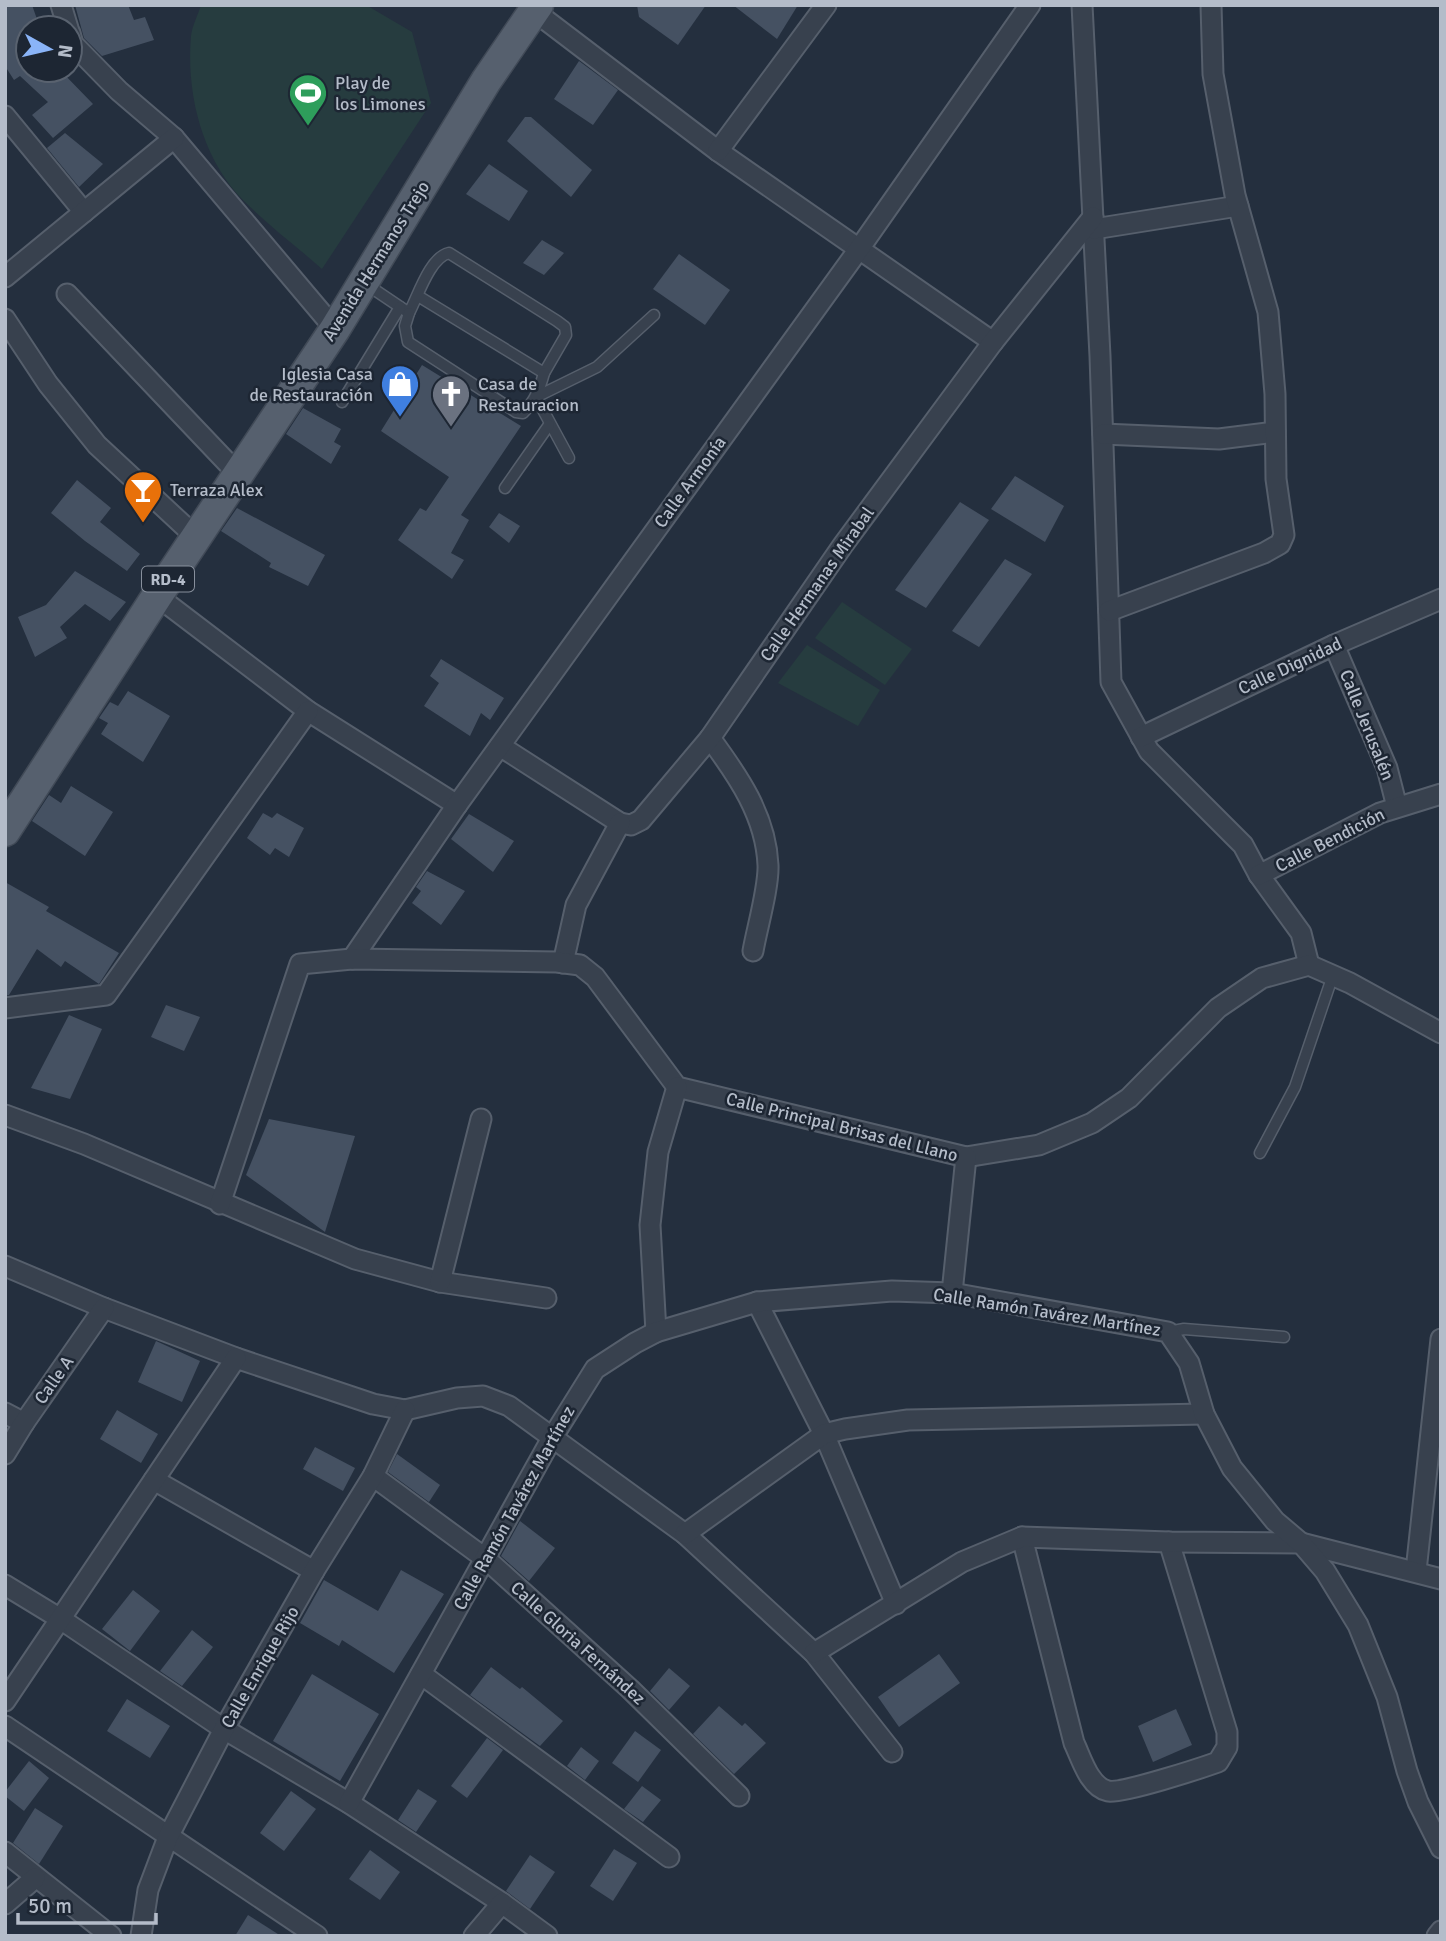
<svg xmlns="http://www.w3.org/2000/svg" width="1446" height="1941" font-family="Signika,sans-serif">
<rect width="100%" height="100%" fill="#242f3e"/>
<!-- green -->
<g fill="#263c3f">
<path d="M 201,5 L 366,5 L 412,32 L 431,103 L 322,269 C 296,246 268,225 244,201 C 202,159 186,94 191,36 C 192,26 198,15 201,5 Z"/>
<path d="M 842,602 L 912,649 L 885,685 L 815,638 Z"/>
<path d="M 807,645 L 880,690 L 858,726 L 778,683 Z"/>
</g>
<!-- building -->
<g fill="#455162">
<path d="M 5,5 L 32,5 L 38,22 L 36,23 L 39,28 L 28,28 L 28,70 L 60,70 L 93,104 L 53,138 L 32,115 L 48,102 L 20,76 L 14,80 L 5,66 Z"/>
<path d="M 75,5 L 128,5 L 134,20 L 145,17 L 154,40 L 102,56 L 84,38 Z"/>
<path d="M 637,5 L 706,5 L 678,45 L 639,17 Z"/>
<path d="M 733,5 L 798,5 L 777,39 Z"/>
<path d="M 579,61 L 618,90 L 593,125 L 554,99 Z"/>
<path d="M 525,117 L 531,117 L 592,170 L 571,197 L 507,141 Z"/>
<path d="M 65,133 L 103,164 L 79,187 L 47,148 Z"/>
<path d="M 489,164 L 528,191 L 509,221 L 466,194 Z"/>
<path d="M 542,240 L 564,253 L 544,275 L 523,263 Z"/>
<path d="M 679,254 L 730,290 L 705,325 L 653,289 Z"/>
<path d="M 422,365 L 521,426 L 461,515 L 469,520 L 451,553 L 464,560 L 452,579 L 398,540 L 420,508 L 426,511 L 449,477 L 381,431 Z"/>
<path d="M 303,408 L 341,429 L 334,442 L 341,446 L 331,464 L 286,434 Z"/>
<path d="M 1015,476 L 1064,506 L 1045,542 L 991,509 Z"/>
<path d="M 77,480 L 111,508 L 100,522 L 140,554 L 127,571 L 85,541 L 51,513 Z"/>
<path d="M 960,502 L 989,520 L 926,608 L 895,590 Z"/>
<path d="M 237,508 L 325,555 L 308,586 L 269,567 L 271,563 L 221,531 Z"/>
<path d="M 499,513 L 520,526 L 509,543 L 489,527 Z"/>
<path d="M 1005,559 L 1032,574 L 979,647 L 952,631 Z"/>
<path d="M 75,571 L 126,602 L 110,621 L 85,604 L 60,627 L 67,638 L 35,657 L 18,617 L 46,605 Z"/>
<path d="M 441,659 L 504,698 L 490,720 L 481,713 L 470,736 L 424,706 L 439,683 L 430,676 Z"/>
<path d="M 128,691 L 170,716 L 143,762 L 101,734 L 108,723 L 99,718 L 110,702 L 118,706 Z"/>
<path d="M 71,786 L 113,812 L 85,856 L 32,821 L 49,795 L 61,803 Z"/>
<path d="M 263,813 L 272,818 L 277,813 L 304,828 L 289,857 L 275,848 L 270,855 L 247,838 Z"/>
<path d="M 469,814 L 514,841 L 493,872 L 451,839 Z"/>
<path d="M 427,871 L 465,891 L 441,925 L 412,903 L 421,891 L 416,887 Z"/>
<path d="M 5,882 L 49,907 L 46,911 L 119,953 L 99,984 L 65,961 L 61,967 L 37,949 L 9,995 L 5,996 Z"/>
<path d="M 166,1005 L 200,1017 L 184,1051 L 151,1037 Z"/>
<path d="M 69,1015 L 102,1029 L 70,1099 L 31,1088 Z"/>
<path d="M 269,1119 L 355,1136 L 325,1232 L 246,1175 Z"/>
<path d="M 156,1341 L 200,1361 L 182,1402 L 138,1382 Z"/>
<path d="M 117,1410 L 158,1434 L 141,1463 L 100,1439 Z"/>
<path d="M 315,1447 L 355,1468 L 343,1491 L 303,1469 Z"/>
<path d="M 397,1454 L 440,1485 L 429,1502 L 388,1472 Z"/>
<path d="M 520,1521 L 555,1548 L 529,1581 L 501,1556 Z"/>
<path d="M 401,1570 L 444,1594 L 394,1673 L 342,1640 L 339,1646 L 300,1623 L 324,1580 L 378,1611 Z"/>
<path d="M 133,1590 L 160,1611 L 130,1651 L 102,1629 Z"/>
<path d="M 192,1630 L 213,1647 L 182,1686 L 160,1671 Z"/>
<path d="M 939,1654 L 960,1683 L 899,1727 L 878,1697 Z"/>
<path d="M 491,1667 L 520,1689 L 522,1687 L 563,1721 L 540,1746 L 470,1695 Z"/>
<path d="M 669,1668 L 690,1686 L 669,1710 L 650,1691 Z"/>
<path d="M 312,1674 L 379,1714 L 340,1781 L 273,1741 Z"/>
<path d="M 127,1699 L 170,1726 L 150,1758 L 107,1731 Z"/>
<path d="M 719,1706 L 742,1726 L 745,1723 L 766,1743 L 734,1774 L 693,1734 Z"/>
<path d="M 1176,1709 L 1192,1745 L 1153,1762 L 1138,1726 Z"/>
<path d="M 635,1731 L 661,1750 L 638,1782 L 612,1763 Z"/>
<path d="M 487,1738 L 503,1750 L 467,1798 L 451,1786 Z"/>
<path d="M 581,1747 L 599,1761 L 585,1780 L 567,1766 Z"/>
<path d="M 29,1761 L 49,1778 L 24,1811 L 5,1796 L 5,1792 Z"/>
<path d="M 642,1786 L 661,1800 L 643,1822 L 624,1809 Z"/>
<path d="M 418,1789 L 437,1801 L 416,1832 L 398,1820 Z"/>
<path d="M 291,1791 L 316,1809 L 284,1851 L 260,1833 Z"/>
<path d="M 35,1808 L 63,1826 L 39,1864 L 13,1843 Z"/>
<path d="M 614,1849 L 637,1863 L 613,1901 L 590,1886 Z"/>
<path d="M 370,1850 L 400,1872 L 380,1900 L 349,1879 Z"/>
<path d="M 530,1855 L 555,1872 L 530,1909 L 506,1891 Z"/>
<path d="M 248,1915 L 281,1936 L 235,1936 Z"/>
</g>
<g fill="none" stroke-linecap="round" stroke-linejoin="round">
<!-- lane casing -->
<g stroke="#565f6c" stroke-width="13">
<g id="lane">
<path d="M 366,284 L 409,313 C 418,296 430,257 449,253 L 557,321 L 565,327 L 566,335 L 544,373 L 418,296"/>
<path d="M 409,313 L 405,326 L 408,342 L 516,412 L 523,413 C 535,401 540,388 544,373"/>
<path d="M 342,402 L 400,307"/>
<path d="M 569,458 L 536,397 L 597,367 L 654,315"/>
<path d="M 505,488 L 549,425"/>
<path d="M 1260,1153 L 1295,1087 L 1333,975"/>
<path d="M 1168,1332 L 1184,1329 L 1284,1337"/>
</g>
</g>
<!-- street casing -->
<g stroke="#565f6c" stroke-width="23">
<g id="street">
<path d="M 61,5 L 68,28"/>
<path d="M 1082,5 L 1100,356 L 1111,682 L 1149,751 L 1243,845 L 1259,875 L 1301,933 L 1309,965"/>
<path d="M 534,11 L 718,151 L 993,342"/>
<path d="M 70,33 L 73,44 L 119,91 L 174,138 L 335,329"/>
<path d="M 5,116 L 84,212"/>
<path d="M 718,151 L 826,5"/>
<path d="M 1094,229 L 1238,206"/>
<path d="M 5,277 L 174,138"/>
<path d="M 67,294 L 238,474"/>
<path d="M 5,319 L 48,384 L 97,445 L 196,537"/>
<path d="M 1103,434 L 1219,439 L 1275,432"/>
<path d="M 157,596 L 308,711 L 457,805"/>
<path d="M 1109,611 L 1264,553 L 1280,544 L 1284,535 L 1276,479 L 1275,394 L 1268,312 L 1235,195 L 1213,74 L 1211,5"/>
<path d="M 1334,645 L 1387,768 L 1397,807"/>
<path d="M 1141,737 L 1334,645 L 1441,599"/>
<path d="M 710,738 C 738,776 766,816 768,865 C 769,887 757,928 753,951"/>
<path d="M 500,746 L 620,823 L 631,825 L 641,820 L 710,738 L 843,545 L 993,342 L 1093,217"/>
<path d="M 1259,875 L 1380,813 L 1441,794"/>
<path d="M 352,959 L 457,805 L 859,249 L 1030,5"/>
<path d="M 563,963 L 576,905 L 620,823"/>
<path d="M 5,1008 L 106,995 L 308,711"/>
<path d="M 5,1115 L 84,1144 L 355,1259 L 440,1282 L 546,1298"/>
<path d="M 220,1204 L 300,964 L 352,959 L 557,962 L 580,965 L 595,977 L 677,1087 L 966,1157 L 1039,1145 L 1092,1123 L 1129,1098 L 1218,1008 L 1262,978 L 1309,965 L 1350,983 L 1441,1033"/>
<path d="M 5,1266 L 104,1308 L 236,1358 L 373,1404 L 405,1410 L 457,1398 L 483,1396 L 509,1406 L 685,1534 L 814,1653 L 892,1752"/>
<path d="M 440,1282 L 481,1119"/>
<path d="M 952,1293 L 966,1157"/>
<path d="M 757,1302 L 824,1434 L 896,1604"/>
<path d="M 656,1332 L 650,1225 L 658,1152 L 677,1087"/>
<path d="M 5,1413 L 24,1423"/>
<path d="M 5,1454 L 24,1423 L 104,1308"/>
<path d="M 373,1476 L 486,1559 L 630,1689 L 739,1796"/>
<path d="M 154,1480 L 314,1571"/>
<path d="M 685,1534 L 824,1434 L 845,1429 L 908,1420 L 1204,1414"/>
<path d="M 1022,1537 L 1074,1743 C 1081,1757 1089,1787 1108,1791 C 1122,1794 1201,1768 1218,1762 L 1227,1747 L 1227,1732 L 1169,1542"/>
<path d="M 1416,1571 L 1441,1339"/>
<path d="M 5,1585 L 59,1618 L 224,1729 L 349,1803 L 502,1903 L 547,1936"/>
<path d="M 814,1653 L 962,1562 L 1022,1537 L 1169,1542 L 1301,1543 L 1441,1579"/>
<path d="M 421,1674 L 669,1857"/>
<path d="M 5,1701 L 236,1358"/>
<path d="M 5,1726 L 317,1936"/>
<path d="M 349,1803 L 552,1438 L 595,1369 L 635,1343 L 656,1332 L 757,1302 L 892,1291 L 952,1293 L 1168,1332 L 1189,1363 L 1204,1414 L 1232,1468 L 1275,1521 L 1301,1543 L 1325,1571 L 1358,1625 L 1387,1697 L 1407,1771 L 1418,1802 L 1441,1848"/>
<path d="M 5,1852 L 111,1936"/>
<path d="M 5,1904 L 35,1878"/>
<path d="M 141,1936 L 148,1890 L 168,1837 L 224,1729 L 314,1571 L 373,1476 L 405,1410"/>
<path d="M 474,1936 L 502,1903"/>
<path d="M 1437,1936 L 1441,1931"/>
</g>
</g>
<!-- primary casing -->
<g stroke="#414a57" stroke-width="33">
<path id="primary" d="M 5,831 L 157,596 L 335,329 L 486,81 L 538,5"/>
</g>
<!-- lane -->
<use href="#lane" stroke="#38414e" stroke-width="10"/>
<!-- street -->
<use href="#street" stroke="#38414e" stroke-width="19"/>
<!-- primary -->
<use href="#primary" stroke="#56606e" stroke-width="30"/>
</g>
<!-- icons -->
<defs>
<g id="stadium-pin" transform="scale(2.0125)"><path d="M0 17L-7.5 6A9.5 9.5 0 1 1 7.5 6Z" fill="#2e9e5b" stroke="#1d2633"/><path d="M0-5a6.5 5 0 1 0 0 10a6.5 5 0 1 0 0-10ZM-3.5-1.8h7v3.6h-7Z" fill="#fff"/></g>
<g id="shop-pin" transform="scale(2.0125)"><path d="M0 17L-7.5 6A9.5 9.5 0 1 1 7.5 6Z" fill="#3f7fe0" stroke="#1d2633"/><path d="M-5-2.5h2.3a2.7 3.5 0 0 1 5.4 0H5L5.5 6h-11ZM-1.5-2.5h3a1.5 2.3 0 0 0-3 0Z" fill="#fff"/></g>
<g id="church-pin" transform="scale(2.0125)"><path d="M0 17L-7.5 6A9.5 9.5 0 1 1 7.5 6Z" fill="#6b7280" stroke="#1d2633"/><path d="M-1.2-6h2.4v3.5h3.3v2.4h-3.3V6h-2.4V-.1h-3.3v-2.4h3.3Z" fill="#fff"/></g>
<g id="bar-pin" transform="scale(2.0125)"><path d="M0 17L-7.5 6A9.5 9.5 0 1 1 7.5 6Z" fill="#e8710a" stroke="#1d2633"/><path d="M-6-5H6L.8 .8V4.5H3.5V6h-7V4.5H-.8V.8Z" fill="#fff"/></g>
</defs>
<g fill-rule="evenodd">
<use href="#stadium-pin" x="308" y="93"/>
<use href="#shop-pin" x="400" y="384"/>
<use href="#church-pin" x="451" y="394"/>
<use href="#bar-pin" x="143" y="490"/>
</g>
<g text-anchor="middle" stroke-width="5" stroke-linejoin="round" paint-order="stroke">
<!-- shield labels -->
<rect fill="#1d2633" stroke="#878f9c" stroke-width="2" x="142" y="566.5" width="52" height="25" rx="5"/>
<g font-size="16" font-weight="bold" fill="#b4bcc9">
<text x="168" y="585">RD-4</text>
</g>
<!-- poi labels -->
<g font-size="18" fill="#b4bcc9" stroke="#1d2633" text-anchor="start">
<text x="335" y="89">Play de<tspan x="335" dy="21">los Limones</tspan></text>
<text x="373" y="380" text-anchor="end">Iglesia Casa<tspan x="373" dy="21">de Restauración</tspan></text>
<text x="478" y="390">Casa de<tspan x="478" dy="21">Restauracion</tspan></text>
<text x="170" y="496">Terraza Alex</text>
</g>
<!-- street labels -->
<g font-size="18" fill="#b4bcc9" stroke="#1d2633">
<text transform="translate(376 261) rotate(-58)" y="6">Avenida Hermanos Trejo</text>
<text transform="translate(690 482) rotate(-54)" y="6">Calle Armonía</text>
<text transform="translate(817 584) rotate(-55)" y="6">Calle Hermanas Mirabal</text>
<text transform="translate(1290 666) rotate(-25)" y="6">Calle Dignidad</text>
<text transform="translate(1367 725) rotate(68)" y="6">Calle Jerusalén</text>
<text transform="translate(1330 840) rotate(-27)" y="6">Calle Bendición</text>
<text transform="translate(842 1127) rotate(14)" y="6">Calle Principal Brisas del Llano</text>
<text transform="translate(1047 1312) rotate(9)" y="6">Calle Ramón Tavárez Martínez</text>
<text transform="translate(54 1380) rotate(-55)" y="6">Calle A</text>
<text transform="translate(514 1508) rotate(-61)" y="6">Calle Ramón Tavárez Martínez</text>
<text transform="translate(578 1643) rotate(42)" y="6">Calle Gloria Fernández</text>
<text transform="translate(260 1667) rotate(-60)" y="6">Calle Enrique Rijo</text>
</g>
</g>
<!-- border -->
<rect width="1446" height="1941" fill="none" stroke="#b4bcc9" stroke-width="14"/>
<!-- north arrow -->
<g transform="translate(49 49) rotate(98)"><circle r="33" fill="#1d2633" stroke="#59626f" stroke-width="2"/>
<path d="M0-5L12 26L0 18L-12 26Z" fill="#8ab4f8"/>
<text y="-10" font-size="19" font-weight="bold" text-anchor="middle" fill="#b4bcc9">N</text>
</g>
<!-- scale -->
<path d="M18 1913v10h138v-10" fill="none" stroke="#b4bcc9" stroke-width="3.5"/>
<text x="28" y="1913" font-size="21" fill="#b4bcc9" stroke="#1d2633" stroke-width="5" paint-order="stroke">50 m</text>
</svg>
